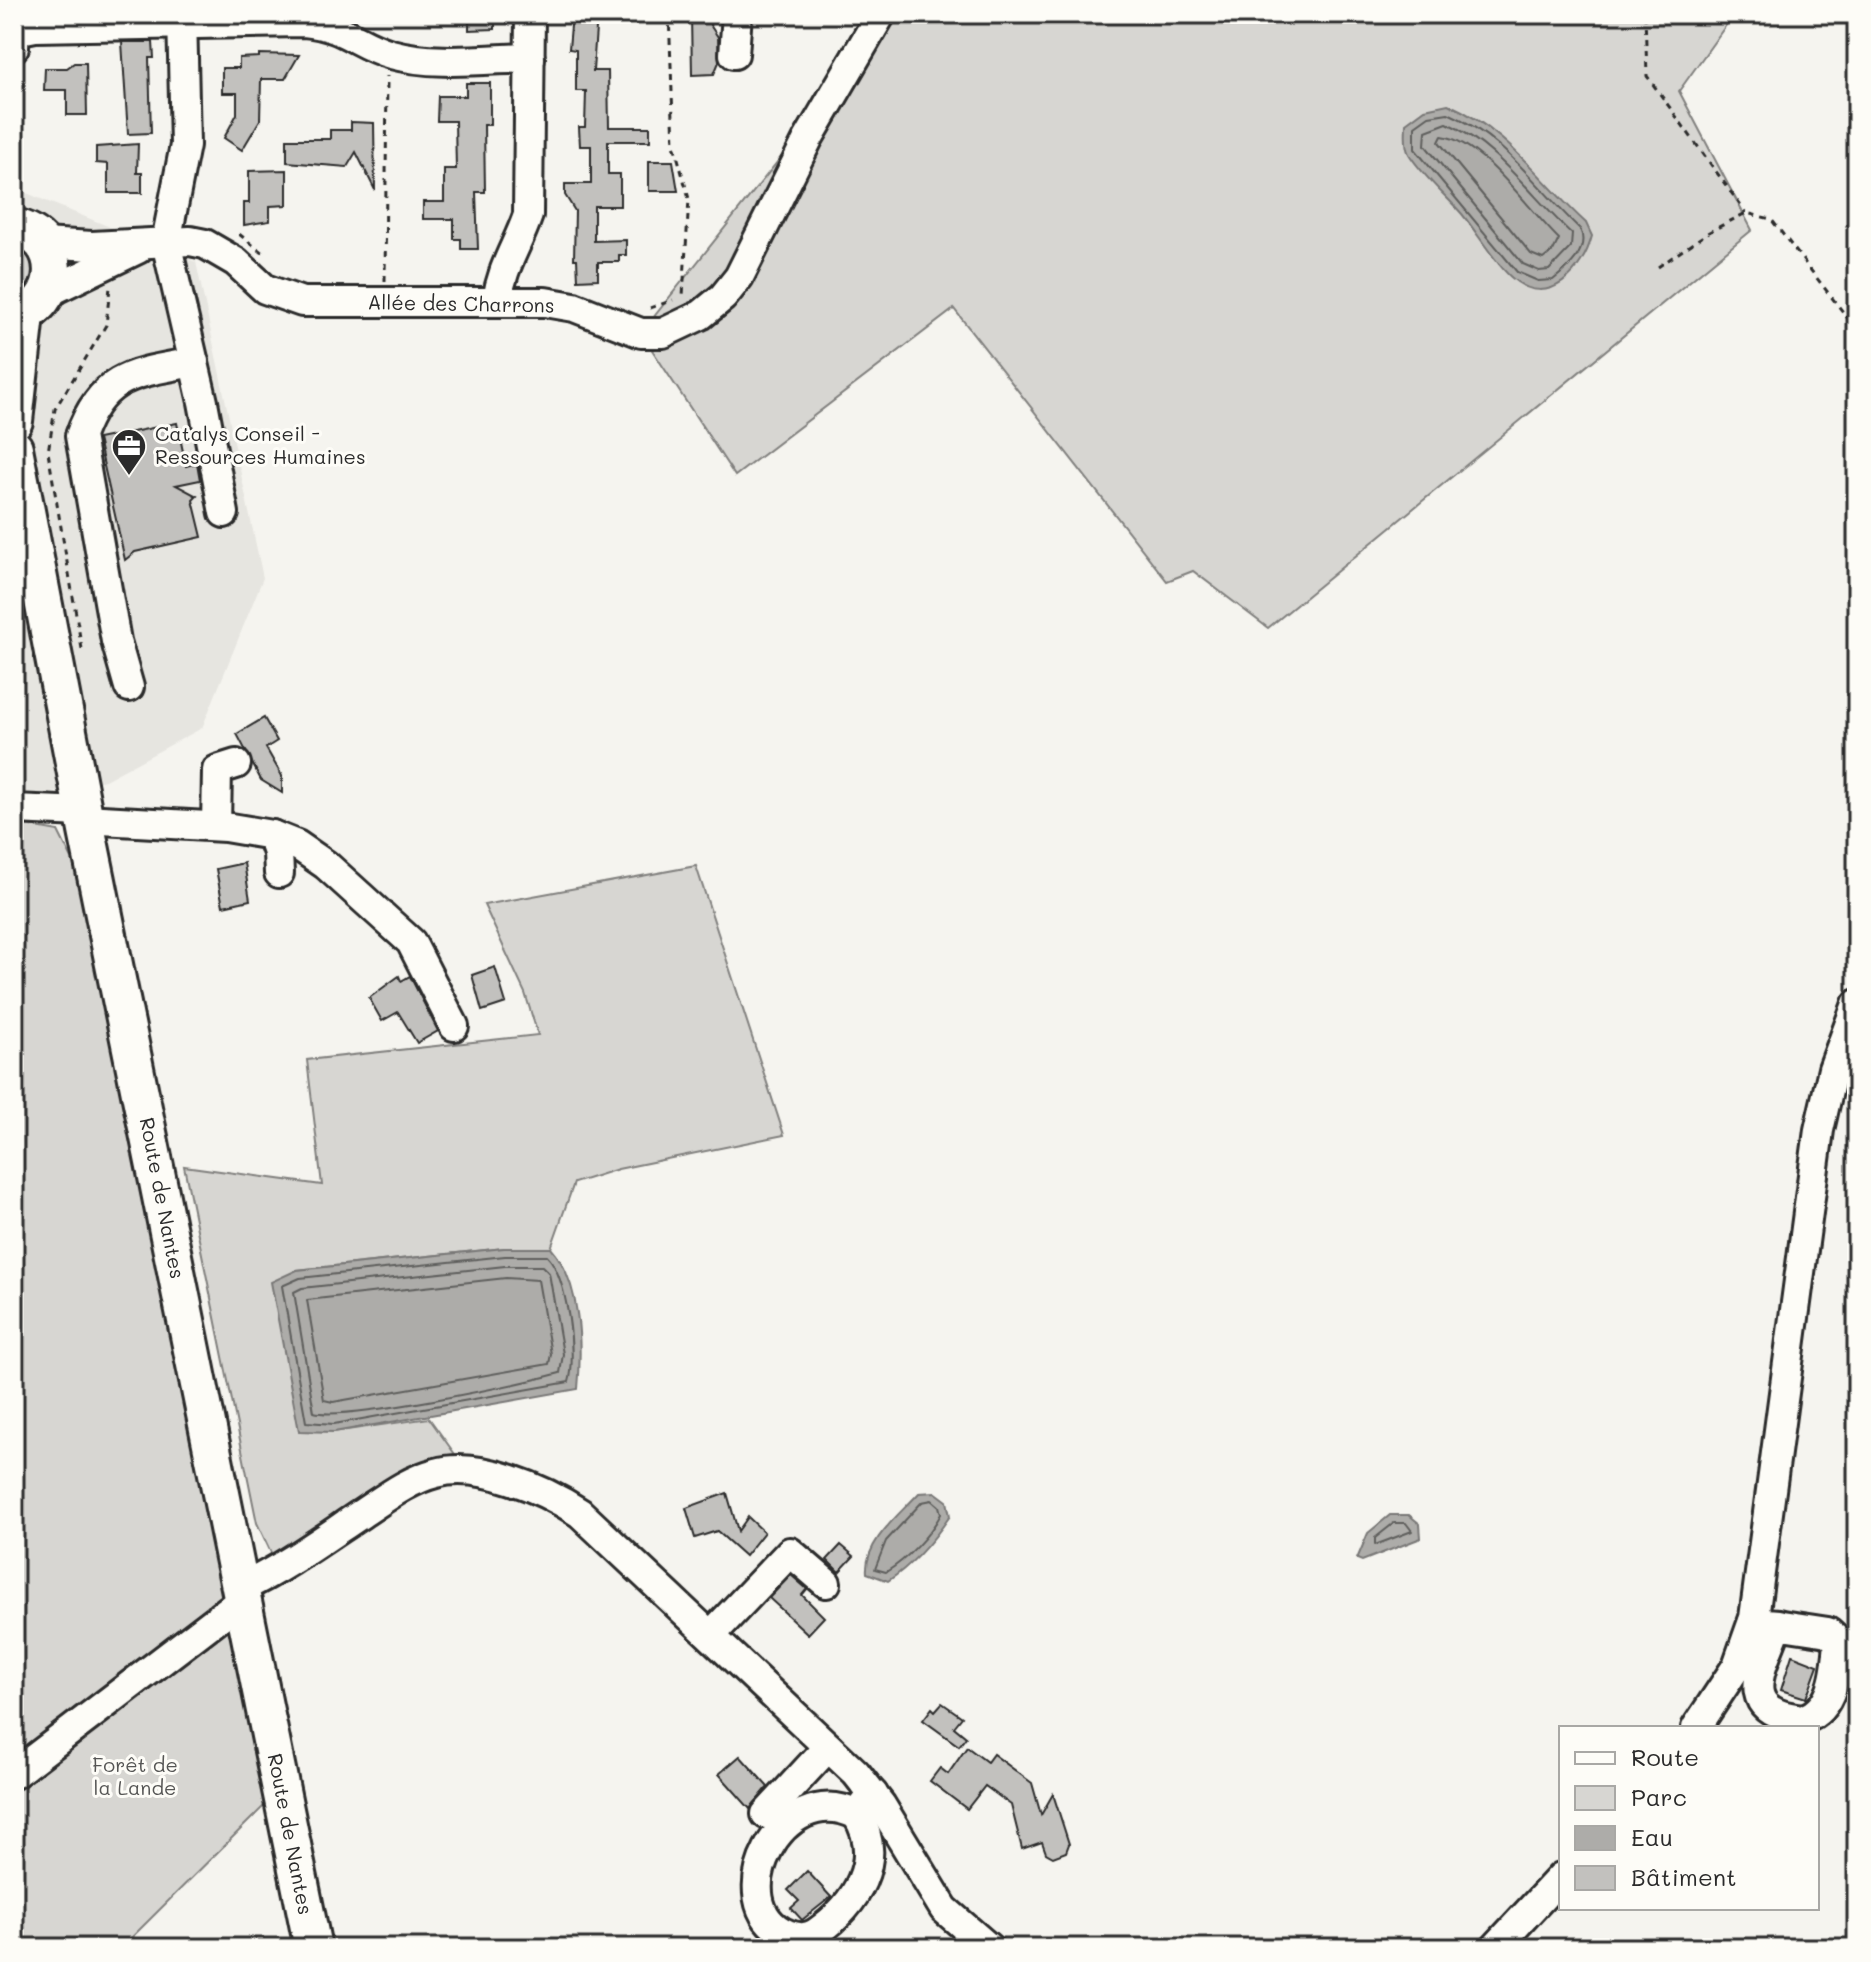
<svg xmlns="http://www.w3.org/2000/svg" width="1871" height="1962" font-family="Mali,sans-serif">
<rect width="100%" height="100%" fill="#f5f4ef"/>
<filter id="ink" filterUnits="userSpaceOnUse"><feTurbulence type="fractalNoise" baseFrequency=".0125" numOctaves="2"/><feDisplacementMap in="SourceGraphic" scale="16" xChannelSelector="R" yChannelSelector="G"/><feConvolveMatrix kernelMatrix="1 2 1 2 8 2 1 2 1" color-interpolation-filters="sRGB"/></filter>
<g filter="url(#ink)">
<!-- built -->
<path fill="#e6e5e0" d="M 19,190 L 196,262 L 263,578 L 202,728 L 105,780 L 24,800 L 14,798 L 14,193 Z"/>
<!-- green -->
<g fill="#d7d6d2" stroke="#81807e" stroke-width="2">
<path d="M 895,14 L 1734,14 L 1679,91 L 1752,230 L 1268,628 L 1193,571 L 1167,581 L 954,309 L 735,476 L 641,333 Z"/>
<path d="M 14,240 L 29,247 L 38,283 L 14,304 Z"/>
<path d="M 14,823 L 58,831 L 75,865 L 243,1599 L 264,1806 L 121,1948 L 14,1948 Z"/>
<path d="M 696,866 L 784,1135 L 618,1169 L 574,1183 L 551,1248 L 504,1248 L 297,1270 L 334,1432 L 429,1418 L 462,1464 L 418,1470 L 322,1522 L 273,1557 L 257,1523 L 184,1166 L 322,1185 L 307,1060 L 538,1035 L 525,993 L 484,905 Z"/>
</g>
<!-- water -->
<g fill="#adaca9" stroke="#797877" stroke-width="2">
<path d="M 1448,104 C 1507,130 1540,181 1586,223 L 1592,236 C 1583,271 1549,310 1512,278 C 1497,266 1476,231 1462,214 C 1445,195 1422,175 1409,154 C 1404,146 1406,132 1406,123 L 1425,109 Z"/>
<path d="M 504,1248 L 551,1248 C 581,1282 582,1345 578,1389 L 334,1432 L 299,1431 L 271,1282 L 297,1270 Z"/>
<path d="M 935,1492 L 947,1501 L 950,1516 C 933,1541 912,1565 888,1581 L 867,1573 C 864,1542 900,1514 919,1493 Z"/>
<path d="M 1390,1515 L 1409,1515 L 1420,1524 L 1421,1538 L 1362,1561 L 1357,1559 L 1368,1533 Z"/>
</g>
<g fill="none" stroke-linecap="round" stroke-linejoin="round">
<!-- shore -->
<g stroke="#5f5f5d" stroke-width="2">
<path d="M 1448,113 C 1504,137 1537,188 1580,229 C 1590,250 1568,268 1553,280 L 1538,281 L 1517,272 L 1415,149 L 1415,126 L 1429,116 Z"/>
<path d="M 1447,123 C 1499,147 1531,196 1572,234 L 1571,247 L 1549,270 L 1539,271 L 1523,264 L 1425,145 L 1426,131 Z"/>
<path d="M 1442,136 C 1482,141 1530,211 1559,239 L 1553,251 L 1543,259 L 1531,254 L 1439,142 Z"/>
<path d="M 505,1256 L 547,1256 C 567,1275 577,1355 569,1382 L 334,1424 L 306,1422 L 282,1286 L 300,1278 Z"/>
<path d="M 505,1266 L 542,1266 L 549,1273 L 563,1354 L 560,1373 C 520,1384 346,1421 314,1412 L 294,1292 L 302,1288 Z"/>
<path d="M 506,1278 L 538,1280 L 551,1354 L 549,1364 L 333,1402 L 324,1400 L 307,1300 Z"/>
<path d="M 932,1500 L 939,1506 L 941,1514 C 930,1535 906,1560 886,1572 L 875,1569 L 886,1541 L 922,1502 Z"/>
<path d="M 1394,1523 L 1406,1523 L 1412,1531 L 1375,1545 L 1375,1538 Z"/>
</g>
</g>
<!-- building -->
<g fill="#c2c1be" stroke="#2b2b2b" stroke-width="2">
<path d="M 469,14 L 495,14 L 495,29 L 469,30 Z"/>
<path d="M 572,14 L 597,14 L 593,71 L 608,71 L 609,127 L 650,127 L 650,141 L 608,141 L 608,174 L 620,174 L 620,206 L 594,206 L 594,241 L 626,240 L 626,255 L 619,255 L 619,262 L 598,262 L 598,279 L 578,280 L 577,259 L 574,259 L 575,211 L 565,195 L 565,184 L 591,184 L 591,146 L 580,146 L 579,127 L 585,127 L 586,91 L 576,91 L 576,50 L 569,49 Z"/>
<path d="M 691,14 L 710,14 L 710,25 L 718,37 L 719,62 L 714,74 L 692,75 Z"/>
<path d="M 122,42 L 153,42 L 154,58 L 149,58 L 151,133 L 128,134 Z"/>
<path d="M 259,54 L 299,55 L 285,79 L 261,79 L 260,120 L 242,150 L 224,138 L 237,114 L 237,93 L 222,93 L 222,68 L 239,68 L 239,58 L 259,57 Z"/>
<path d="M 74,63 L 86,63 L 87,115 L 67,115 L 67,90 L 44,90 L 45,68 L 67,68 Z"/>
<path d="M 466,83 L 490,83 L 490,125 L 484,125 L 485,192 L 476,192 L 478,249 L 461,249 L 461,239 L 454,239 L 454,219 L 423,219 L 423,202 L 444,202 L 444,169 L 456,169 L 455,121 L 437,121 L 438,96 L 466,96 Z"/>
<path d="M 351,122 L 374,123 L 375,190 L 356,152 L 347,167 L 287,162 L 287,139 L 330,139 L 330,130 L 351,130 Z"/>
<path d="M 138,144 L 137,173 L 142,173 L 142,193 L 108,193 L 108,164 L 96,163 L 96,147 Z"/>
<path d="M 649,161 L 673,161 L 678,191 L 649,191 Z"/>
<path d="M 287,170 L 287,205 L 270,206 L 270,221 L 244,225 L 244,203 L 249,203 L 249,171 Z"/>
<path d="M 177,423 L 186,466 L 197,463 L 200,480 L 176,485 L 197,496 L 193,500 L 202,537 L 135,552 L 125,560 L 98,439 Z"/>
<path d="M 264,718 L 277,741 L 266,748 L 282,776 L 282,793 L 261,780 L 237,734 Z"/>
<path d="M 244,863 L 250,900 L 223,906 L 216,869 Z"/>
<path d="M 495,967 L 506,1003 L 482,1011 L 472,975 Z"/>
<path d="M 399,976 L 401,981 L 410,976 L 438,1031 L 417,1043 L 398,1012 L 382,1021 L 369,998 Z"/>
<path d="M 727,1493 L 738,1531 L 748,1517 L 764,1532 L 745,1556 L 717,1531 L 695,1538 L 686,1508 Z"/>
<path d="M 841,1545 L 854,1556 L 839,1572 L 827,1560 Z"/>
<path d="M 791,1575 L 807,1589 L 802,1595 L 824,1617 L 808,1634 L 769,1598 Z"/>
<path d="M 1792,1655 L 1818,1665 L 1806,1698 L 1781,1690 Z"/>
<path d="M 942,1703 L 962,1717 L 954,1727 L 966,1737 L 959,1746 L 923,1720 L 932,1708 L 935,1711 Z"/>
<path d="M 967,1747 L 987,1762 L 993,1754 L 1032,1783 L 1041,1815 L 1053,1794 L 1069,1844 L 1066,1852 L 1053,1857 L 1046,1853 L 1042,1842 L 1022,1849 L 1011,1805 L 985,1786 L 967,1809 L 930,1781 L 940,1768 L 948,1774 Z"/>
<path d="M 740,1756 L 768,1787 L 750,1809 L 719,1774 Z"/>
<path d="M 807,1871 L 831,1897 L 802,1920 L 791,1908 L 799,1901 L 788,1890 Z"/>
</g>
<g fill="none" stroke-linecap="round" stroke-linejoin="round">
<!-- minor casing -->
<g stroke="#2b2b2b" stroke-width="34">
<g id="minor">
<path d="M 182,14 L 185,145 L 166,242 L 203,402 L 224,513"/>
<path d="M 14,47 L 15,31 L 35,27 L 304,22 C 346,26 356,44 391,54 C 434,66 486,59 530,58"/>
<path d="M 734,54 L 737,14"/>
<path d="M 43,243 L 92,246 L 190,241 L 205,244 L 236,262 L 265,289 L 302,302 L 545,302 L 574,307 L 641,333 L 663,333 L 701,315 L 723,297 L 739,277 L 808,139 L 881,14"/>
<path d="M 49,292 L 138,249"/>
<path d="M 497,301 C 502,266 517,247 528,215 L 530,14"/>
<path d="M 129,687 L 116,641 L 80,436 C 102,373 137,373 194,362"/>
<path d="M 14,809 L 83,812"/>
<path d="M 84,819 L 225,827 L 272,835 L 297,845 L 326,865 L 411,942 L 454,1026"/>
<path d="M 216,826 L 217,770 L 236,764"/>
<path d="M 272,835 L 278,853 L 279,873"/>
<path d="M 241,1588 C 284,1568 322,1540 361,1514 C 384,1499 408,1480 436,1473 C 479,1461 544,1489 580,1513 L 856,1773 L 881,1805 L 944,1909 L 989,1948"/>
<path d="M 1753,1622 L 1778,1624 L 1782,1625 L 1828,1632 L 1839,1642 C 1837,1669 1834,1709 1804,1719 C 1733,1713 1762,1668 1778,1624"/>
<path d="M 711,1635 L 790,1552 L 826,1583"/>
<path d="M 1696,1728 L 1737,1666 L 1754,1618 L 1819,1130 L 1833,1069 L 1857,1004"/>
<path d="M 14,1774 L 243,1599"/>
<path d="M 766,1814 L 828,1747"/>
<path d="M 857,1815 C 781,1776 719,1905 787,1934 C 797,1938 807,1939 816,1933 C 856,1905 885,1860 857,1815 L 873,1794"/>
<path d="M 1495,1948 L 1561,1877"/>
</g>
</g>
<!-- major casing -->
<g stroke="#2b2b2b" stroke-width="42">
<g id="major">
<path d="M 14,227 C 66,237 63,305 14,318"/>
<path d="M 14,421 L 26,315"/>
<path d="M 14,448 L 87,831 L 313,1948"/>
</g>
</g>
<!-- path -->
<g stroke="#2b2b2b" stroke-width="3" stroke-dasharray="6 6" stroke-linecap="butt">
<path d="M 669,14 L 674,144 L 689,199 L 683,296"/>
<path d="M 1645,14 L 1647,76 L 1746,213"/>
<path d="M 239,234 L 264,254"/>
<path d="M 1658,267 L 1709,232 L 1746,213 L 1771,219 L 1857,330"/>
<path d="M 385,281 L 387,76"/>
<path d="M 650,308 L 673,300"/>
<path d="M 82,649 L 48,452 L 55,409 L 106,325 L 110,287"/>
</g>
<!-- minor -->
<use href="#minor" stroke="#fdfcf7" stroke-width="28"/>
<!-- major -->
<use href="#major" stroke="#fdfcf7" stroke-width="36"/>
</g>
</g>
<!-- icons -->
<defs>
<g id="office-pin" transform="scale(1.8)"><path d="M0 17L-7.5 6A9.5 9.5 0 1 1 7.5 6Z" fill="#2b2b2b" stroke="#fdfcf7"/><path d="M-6-3h4V-5.5h4V-3h4V5H-6ZM-1-4.5V-3h2v-1.5ZM-6 0V1H6V0Z" fill="#fff"/></g>
</defs>
<g fill-rule="evenodd">
<use href="#office-pin" x="129" y="446"/>
</g>
<g text-anchor="middle" stroke-width="6" stroke-linejoin="round" paint-order="stroke">
<!-- street labels -->
<g font-size="20" fill="#2b2b2b" stroke="#fdfcf7">
<text transform="translate(461 304) rotate(1)" y="7">Allée des Charrons</text>
<text transform="translate(162 1198) rotate(79)" y="7">Route de Nantes</text>
<text transform="translate(290 1834) rotate(79)" y="7">Route de Nantes</text>
</g>
<!-- poi labels -->
<g font-size="20" fill="#2b2b2b" stroke="#fdfcf7" text-anchor="start">
<text x="155" y="441">Catalys Conseil -<tspan x="155" dy="23">Ressources Humaines</tspan></text>
</g>
<!-- park labels -->
<g font-size="20" fill="#565655" stroke="#fdfcf7">
<text x="135" y="1772">Forêt de<tspan x="135" dy="23">la Lande</tspan></text>
</g>
</g>
<!-- margin -->
<rect width="1871" height="1962" fill="none" stroke="#fdfcf7" stroke-width="48"/>
<rect x="24" y="24" width="1823" height="1914" fill="none" stroke="#2b2b2b" stroke-width="3" filter="url(#ink)"/>
<!-- legend -->
<rect x="1559" y="1726" width="260" height="184" fill="#fdfcf7" stroke="#a9a8a5" stroke-width="2"/>
<rect x="1575" y="1752" width="40" height="12" fill="#fdfcf7" stroke="#a9a8a5" stroke-width="2"/>
<text x="1631" y="1766" font-size="24" fill="#2b2b2b">Route</text>
<rect x="1575" y="1786" width="40" height="24" fill="#d7d6d2" stroke="#a9a8a5" stroke-width="2"/>
<text x="1631" y="1806" font-size="24" fill="#2b2b2b">Parc</text>
<rect x="1575" y="1826" width="40" height="24" fill="#adaca9" stroke="#a9a8a5" stroke-width="2"/>
<text x="1631" y="1846" font-size="24" fill="#2b2b2b">Eau</text>
<rect x="1575" y="1866" width="40" height="24" fill="#c2c1be" stroke="#a9a8a5" stroke-width="2"/>
<text x="1631" y="1886" font-size="24" fill="#2b2b2b">Bâtiment</text>
</svg>
